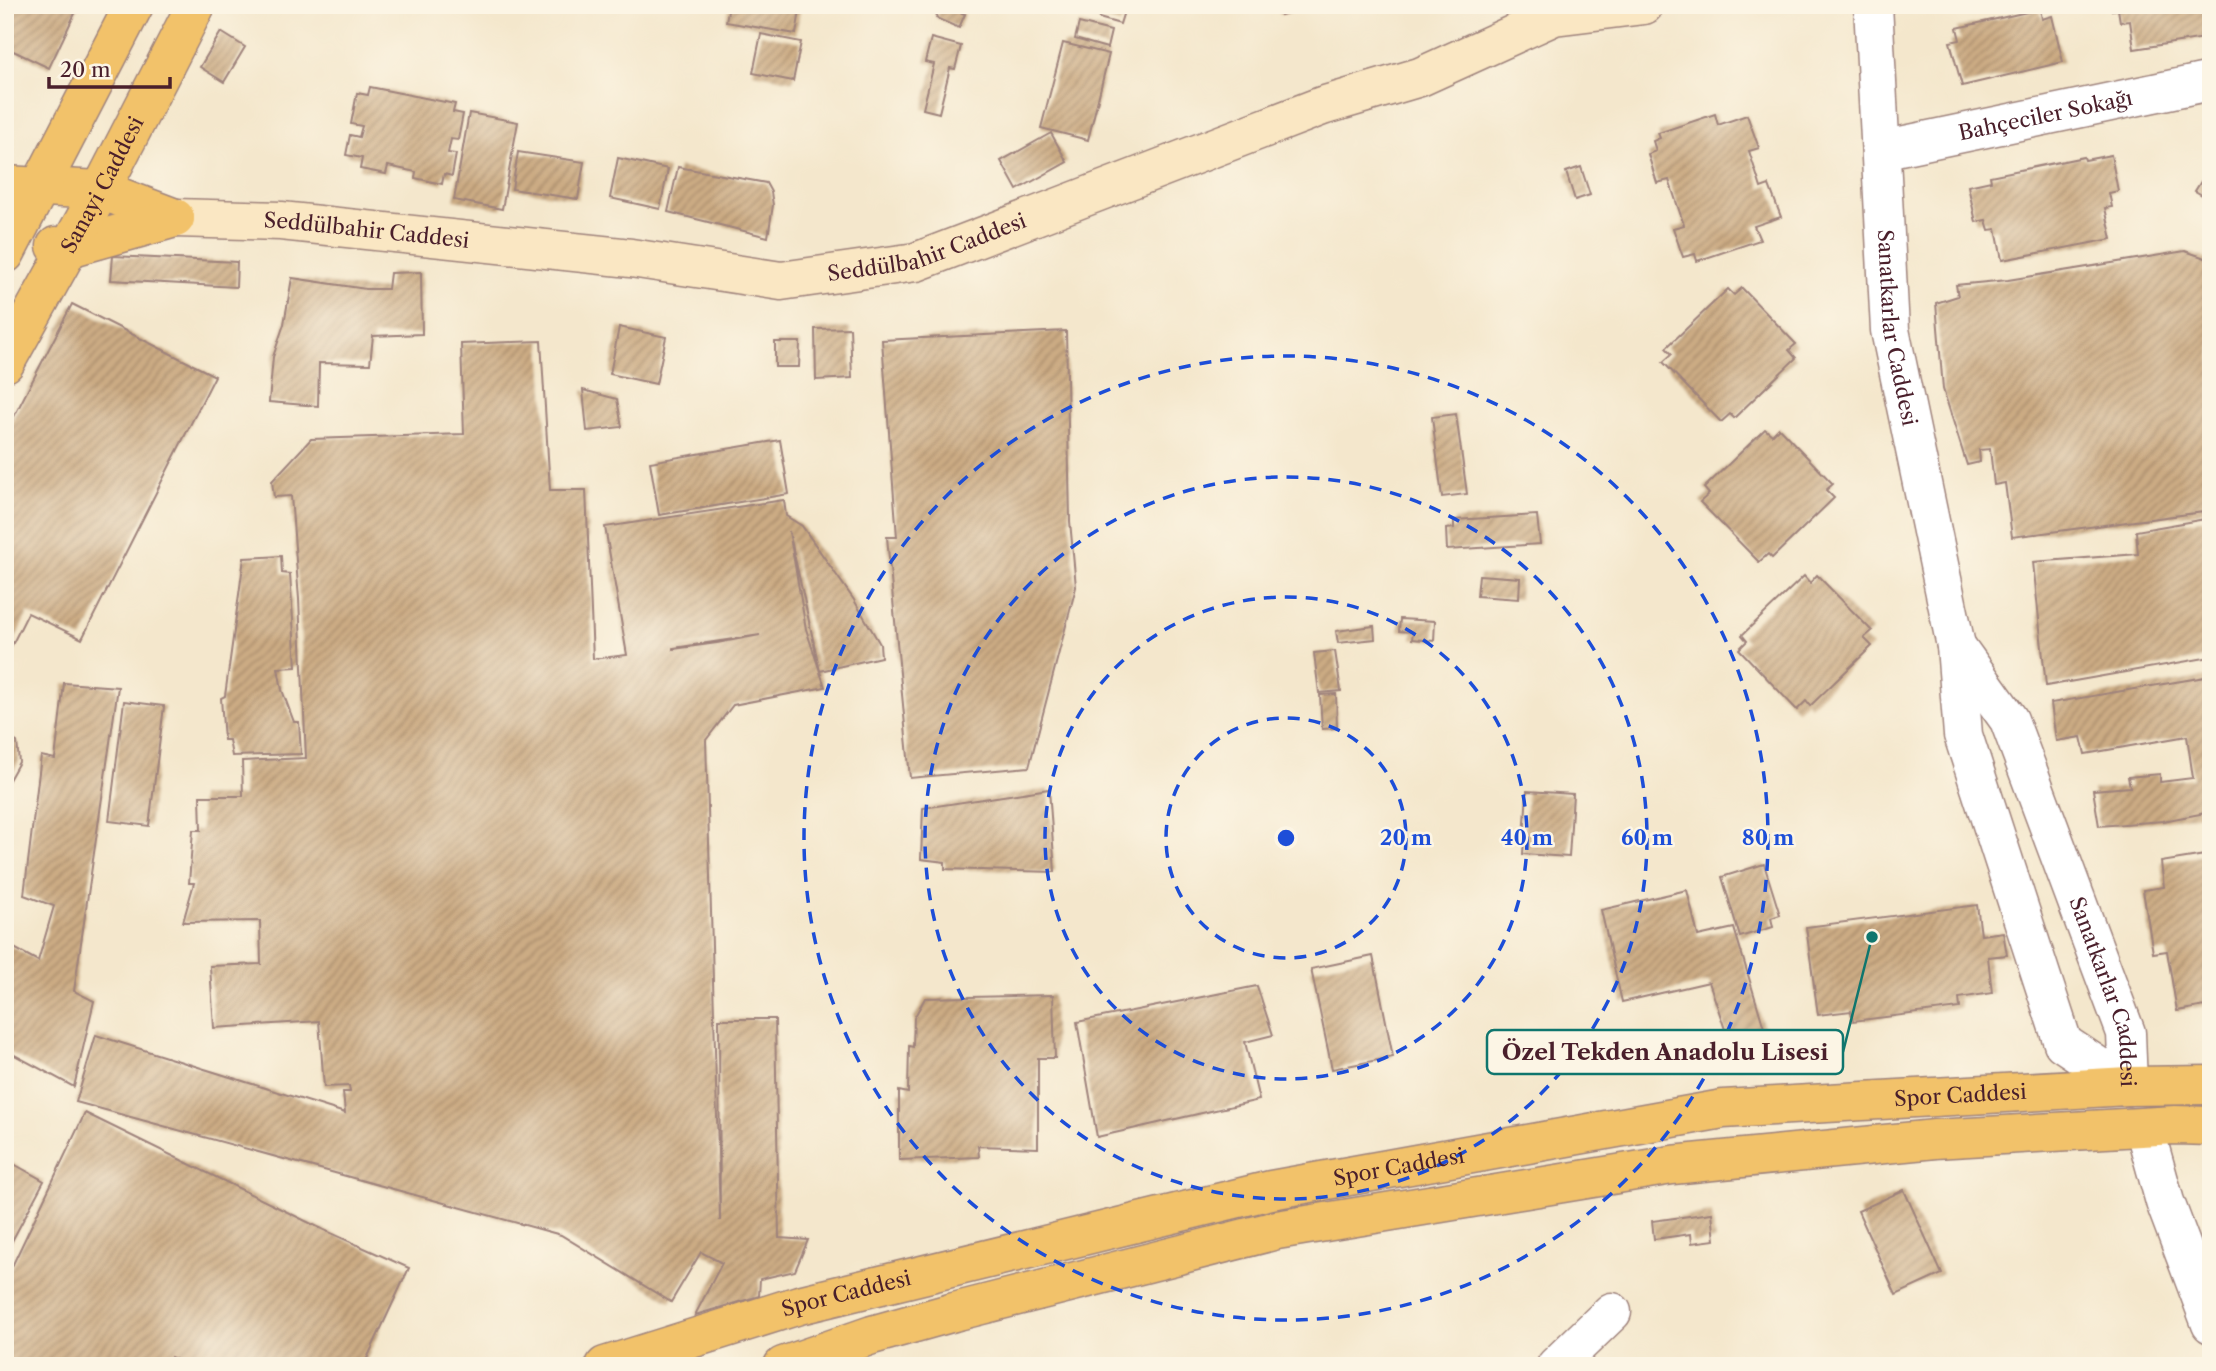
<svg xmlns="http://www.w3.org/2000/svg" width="2216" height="1371" font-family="'Libre Caslon Text',serif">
<defs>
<pattern id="building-hatch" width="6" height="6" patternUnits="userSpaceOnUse" patternTransform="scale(1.75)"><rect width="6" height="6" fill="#ccac84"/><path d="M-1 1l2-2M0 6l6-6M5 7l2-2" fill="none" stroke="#a88b6c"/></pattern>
</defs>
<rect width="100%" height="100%" fill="#fcf5e5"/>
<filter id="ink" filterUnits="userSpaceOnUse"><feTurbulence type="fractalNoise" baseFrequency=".0143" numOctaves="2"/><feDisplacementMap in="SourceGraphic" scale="14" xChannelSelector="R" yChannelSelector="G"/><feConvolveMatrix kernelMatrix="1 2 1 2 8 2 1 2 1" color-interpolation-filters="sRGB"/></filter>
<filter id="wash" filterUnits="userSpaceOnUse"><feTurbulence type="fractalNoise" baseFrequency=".00686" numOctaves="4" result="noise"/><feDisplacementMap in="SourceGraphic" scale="28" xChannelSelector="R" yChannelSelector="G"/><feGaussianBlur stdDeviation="1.57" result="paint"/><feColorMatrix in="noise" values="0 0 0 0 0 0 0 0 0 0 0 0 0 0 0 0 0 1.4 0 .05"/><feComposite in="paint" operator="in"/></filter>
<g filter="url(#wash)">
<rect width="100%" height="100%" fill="#f4e7cc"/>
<g id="blocks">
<!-- building -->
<g fill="url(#building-hatch)" fill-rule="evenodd">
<path d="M 5,5 L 79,5 L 49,68 L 5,47 Z"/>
<path d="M 729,5 L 801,5 L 796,34 L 726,22 Z"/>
<path d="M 941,5 L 965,14 L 959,28 L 936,18 Z"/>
<path d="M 1103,5 L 1126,5 L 1120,24 L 1099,18 Z"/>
<path d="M 1274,5 L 1308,5 L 1309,6 L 1281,15 Z"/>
<path d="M 2111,5 L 2211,5 L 2211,37 L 2134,49 L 2130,21 L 2120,22 L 2118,9 L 2112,10 Z"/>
<path d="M 2040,9 L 2042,19 L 2052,16 L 2063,62 L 1962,86 L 1950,42 L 1960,40 L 1957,28 Z"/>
<path d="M 1079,23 L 1111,31 L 1107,48 L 1075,39 Z"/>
<path d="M 221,32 L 245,47 L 224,82 L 200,67 Z"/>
<path d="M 761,34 L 801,42 L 793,81 L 753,73 Z"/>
<path d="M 931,38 L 961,46 L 955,69 L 950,68 L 939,113 L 923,109 L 934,64 L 925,62 Z"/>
<path d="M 1063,43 L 1109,54 L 1088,140 L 1041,128 Z"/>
<path d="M 370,87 L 455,104 L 453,112 L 463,114 L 458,140 L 451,139 L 448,153 L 456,154 L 452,176 L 444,174 L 442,184 L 415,178 L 416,172 L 388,166 L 386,174 L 360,169 L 362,158 L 346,155 L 350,135 L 359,137 L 362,126 L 351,124 L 357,93 L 368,95 Z"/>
<path d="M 469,113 L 518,122 L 502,209 L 454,200 Z"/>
<path d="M 1715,114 L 1718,125 L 1747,115 L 1759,148 L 1749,151 L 1761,188 L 1769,185 L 1781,217 L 1754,226 L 1760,240 L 1697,261 L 1695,254 L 1683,257 L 1673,228 L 1684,225 L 1669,180 L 1657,183 L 1648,154 L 1656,151 L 1653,141 L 1660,138 L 1658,133 Z"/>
<path d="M 1051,133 L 1067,162 L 1017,190 L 1001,161 Z"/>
<path d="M 518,152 L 584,162 L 578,199 L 512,189 Z"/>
<path d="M 2111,155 L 2118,191 L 2109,193 L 2112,207 L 2105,208 L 2112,239 L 2002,260 L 1996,229 L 1989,230 L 1986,220 L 1976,222 L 1968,186 L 1991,181 L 1990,176 L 2084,157 L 2085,160 Z"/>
<path d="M 618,158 L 668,169 L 660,209 L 610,198 Z"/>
<path d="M 2211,166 L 2211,200 L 2195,191 Z"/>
<path d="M 678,167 L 766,183 L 771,192 L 773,205 L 768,237 L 668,212 Z"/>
<path d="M 1581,167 L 1590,195 L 1575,200 L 1566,172 Z"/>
<path d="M 2185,251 L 2211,260 L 2211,511 L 2012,537 L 2005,483 L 1994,485 L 1990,449 L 1979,450 L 1980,462 L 1967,465 L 1943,389 L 1936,303 L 1958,296 L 1956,285 L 2008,280 Z"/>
<path d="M 113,256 L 237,262 L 236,287 L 111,280 Z"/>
<path d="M 421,272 L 422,334 L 373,336 L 370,364 L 319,363 L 318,406 L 269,402 L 273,357 L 284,324 L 292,278 L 366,289 L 388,289 L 390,273 Z"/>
<path d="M 1742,288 L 1796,344 L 1789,350 L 1796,358 L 1734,418 L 1730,414 L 1721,422 L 1663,362 L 1672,354 L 1666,348 L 1728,289 L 1734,295 Z"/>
<path d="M 72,304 L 215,376 L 82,639 L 28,613 L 5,659 L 5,434 Z"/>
<path d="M 619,327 L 666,337 L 656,384 L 610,374 Z"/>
<path d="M 850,328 L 852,378 L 816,380 L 815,329 Z"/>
<path d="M 1066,331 L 1070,521 L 1076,587 L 1029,767 L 910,778 L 887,537 L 897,537 L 882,340 Z"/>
<path d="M 541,341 L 550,490 L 586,490 L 593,659 L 627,655 L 605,527 L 784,500 L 786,516 L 802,526 L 854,600 L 880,644 L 881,657 L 820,671 L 789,531 L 806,629 L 825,687 L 733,705 L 706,740 L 720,1221 L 719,1019 L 775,1019 L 779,1238 L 808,1240 L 795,1271 L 760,1279 L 759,1296 L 695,1315 L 722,1263 L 701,1252 L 671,1302 L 561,1235 L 76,1102 L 96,1035 L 345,1113 L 343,1092 L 350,1092 L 349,1086 L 324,1087 L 319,1021 L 214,1028 L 210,966 L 261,964 L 260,921 L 183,922 L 194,883 L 189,883 L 193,830 L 201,830 L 200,796 L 243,796 L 242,761 L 306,758 L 299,599 L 291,496 L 274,497 L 272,481 L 311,439 L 464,434 L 461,344 ZM 760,635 L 717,643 L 673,649 L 673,648 Z"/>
<path d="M 775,342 L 800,342 L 799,367 L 775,367 Z"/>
<path d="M 583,390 L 617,399 L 622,427 L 587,431 Z"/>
<path d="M 1456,414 L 1467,494 L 1442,497 L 1432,417 Z"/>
<path d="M 1779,428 L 1833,484 L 1826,490 L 1834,498 L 1772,558 L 1768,554 L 1759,562 L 1700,502 L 1709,494 L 1704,488 L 1765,429 L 1772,435 Z"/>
<path d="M 780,440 L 789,494 L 659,515 L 650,462 Z"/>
<path d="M 1537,515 L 1540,544 L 1447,550 L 1446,529 L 1454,528 L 1454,520 Z"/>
<path d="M 2211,518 L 2211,657 L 2046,686 L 2033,562 L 2138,554 L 2136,531 Z"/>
<path d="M 281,556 L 282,573 L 290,574 L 296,667 L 278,668 L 282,690 L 294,722 L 299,722 L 301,754 L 232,756 L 229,740 L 224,740 L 221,698 L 225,696 L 244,558 Z"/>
<path d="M 1479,575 L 1520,578 L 1519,599 L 1477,596 Z"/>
<path d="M 1817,575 L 1872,631 L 1864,638 L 1872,646 L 1810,706 L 1806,701 L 1797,710 L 1739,649 L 1747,641 L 1742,635 L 1804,576 L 1810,583 Z"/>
<path d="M 1400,619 L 1435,621 L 1434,641 L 1412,639 L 1413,632 L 1399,631 Z"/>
<path d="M 1374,626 L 1375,639 L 1338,643 L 1336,631 Z"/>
<path d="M 1335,651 L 1341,691 L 1319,693 L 1314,653 Z"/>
<path d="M 2211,676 L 2211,812 L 2163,821 L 2099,826 L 2093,790 L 2130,787 L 2128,777 L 2160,774 L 2160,782 L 2193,778 L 2187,736 L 2085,754 L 2081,737 L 2056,741 L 2051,703 Z"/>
<path d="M 64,683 L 118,687 L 74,991 L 94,1001 L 74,1087 L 5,1050 L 5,943 L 38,961 L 54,906 L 24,895 L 41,756 L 55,759 Z"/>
<path d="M 1336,694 L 1337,728 L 1322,729 L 1320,695 Z"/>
<path d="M 124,701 L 164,706 L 149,826 L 109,821 Z"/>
<path d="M 5,735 L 17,742 L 19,762 L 5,787 Z"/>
<path d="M 1049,789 L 1055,872 L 945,869 L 945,862 L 921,859 L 923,808 Z"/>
<path d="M 1527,791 L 1573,794 L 1569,857 L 1523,854 Z"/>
<path d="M 2211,854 L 2211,1005 L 2177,1011 L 2167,951 L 2153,953 L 2143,890 L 2164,887 L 2161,862 Z"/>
<path d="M 1764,864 L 1780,915 L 1771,918 L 1773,927 L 1740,937 L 1722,877 Z"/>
<path d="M 1687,890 L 1698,936 L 1734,928 L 1773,1058 L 1738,1068 L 1709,982 L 1622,1002 L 1601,910 Z"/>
<path d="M 1977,905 L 1981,935 L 2003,932 L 2007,955 L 1988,957 L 1992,993 L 1959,998 L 1960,1008 L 1853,1021 L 1851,1011 L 1818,1015 L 1806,927 Z"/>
<path d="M 1373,956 L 1393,1057 L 1332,1069 L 1311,969 Z"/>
<path d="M 1257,986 L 1273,1035 L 1245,1042 L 1259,1100 L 1097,1137 L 1077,1022 Z"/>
<path d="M 1053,995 L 1055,1058 L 1038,1058 L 1038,1148 L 978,1146 L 979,1157 L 899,1160 L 899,1091 L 908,1093 L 909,1046 L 913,1047 L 914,1018 L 925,998 Z"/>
<path d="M 85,1113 L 324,1230 L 409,1268 L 364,1365 L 190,1366 L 171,1357 L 167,1366 L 5,1366 L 5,1281 Z"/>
<path d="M 5,1159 L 44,1181 L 5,1254 Z"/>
<path d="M 1904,1190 L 1942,1274 L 1896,1295 L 1858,1211 Z"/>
<path d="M 1712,1213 L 1715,1240 L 1692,1243 L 1691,1234 L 1654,1239 L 1652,1221 Z"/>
</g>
</g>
</g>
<g filter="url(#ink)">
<use href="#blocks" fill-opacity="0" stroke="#9f837c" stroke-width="2"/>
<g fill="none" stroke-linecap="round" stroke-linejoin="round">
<!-- street casing -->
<g stroke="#9f837c" stroke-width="41">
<g id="street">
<path id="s1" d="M 1873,5 L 1890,330 L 1956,646 L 1963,735 L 2063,1043 L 2128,1086"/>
<path id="s2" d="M 1881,150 L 2211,81"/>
<path id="s3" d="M 1956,646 L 2009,720 L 2126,1033 L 2128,1086"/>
<path d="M 2144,1127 L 2165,1202 L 2211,1324"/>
<path d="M 1556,1366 L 1612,1312"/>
</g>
</g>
<!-- secondary casing -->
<g stroke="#9f837c" stroke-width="41">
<g id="secondary">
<path id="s4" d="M 175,218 L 281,221 L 631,258 L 781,281 L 916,262 L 1322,106 L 1420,77 L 1554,16 L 1644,5"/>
</g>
</g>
<!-- primary casing -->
<g stroke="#9f837c" stroke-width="41">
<g id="primary">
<path d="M 5,185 L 101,190 L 175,218"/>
<path d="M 56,246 L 69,248 L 175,218"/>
<path d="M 5,254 L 134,5"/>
<path id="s5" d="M 5,363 L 101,190 L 196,5"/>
<path id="s6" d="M 605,1366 L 799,1305 L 1271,1190 L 1723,1109 L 2128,1086 L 2211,1085"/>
<path d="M 783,1366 L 872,1335 L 954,1312 L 1277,1230 L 1672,1165 L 1935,1139 L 2175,1125 L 2211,1126"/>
</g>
</g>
<!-- street -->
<use href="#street" stroke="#fff" stroke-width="38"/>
<!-- secondary -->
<use href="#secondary" stroke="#fae7c3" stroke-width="38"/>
<!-- primary -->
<use href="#primary" stroke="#f2c26a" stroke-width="38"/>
</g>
</g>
<!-- distance rings -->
<g fill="none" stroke="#1d4ed8" stroke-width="3.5" stroke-dasharray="12 9">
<circle cx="1286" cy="838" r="120"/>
<circle cx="1286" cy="838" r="241"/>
<circle cx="1286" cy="838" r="361"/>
<circle cx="1286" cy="838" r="482"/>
</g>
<g text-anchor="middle" stroke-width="5" stroke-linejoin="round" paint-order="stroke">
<!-- street labels -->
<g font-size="21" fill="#4a1f2b" stroke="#fcf5e5">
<text dy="7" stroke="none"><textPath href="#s2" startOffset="168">Bahçeciler Sokağı</textPath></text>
<text dy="7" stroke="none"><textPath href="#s5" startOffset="203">Sanayi Caddesi</textPath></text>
<text dy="7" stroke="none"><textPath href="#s4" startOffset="192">Seddülbahir Caddesi</textPath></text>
<text dy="7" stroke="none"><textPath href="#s4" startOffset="760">Seddülbahir Caddesi</textPath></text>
<text dy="7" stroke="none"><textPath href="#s1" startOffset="324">Sanatkarlar Caddesi</textPath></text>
<text dy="7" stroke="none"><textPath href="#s3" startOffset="380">Sanatkarlar Caddesi</textPath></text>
<text dy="7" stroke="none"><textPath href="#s6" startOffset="1386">Spor Caddesi</textPath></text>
<text dy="7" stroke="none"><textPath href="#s6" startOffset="819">Spor Caddesi</textPath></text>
<text dy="7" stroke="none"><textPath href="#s6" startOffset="252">Spor Caddesi</textPath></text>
</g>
</g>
<circle cx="1286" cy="838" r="10" fill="#1d4ed8" stroke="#fcf5e5" stroke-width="3.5"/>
<g font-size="21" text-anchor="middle" font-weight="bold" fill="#1d4ed8" stroke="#fcf5e5" stroke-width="5" stroke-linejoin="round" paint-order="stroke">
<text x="1406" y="845">20 m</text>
<text x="1527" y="845">40 m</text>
<text x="1647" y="845">60 m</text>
<text x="1768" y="845">80 m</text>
</g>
<!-- callouts -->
<path fill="none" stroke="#0f766e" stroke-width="2.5" d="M1872 937L1843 1052"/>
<circle fill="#0f766e" stroke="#fcf5e5" stroke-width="2.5" cx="1872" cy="937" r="7"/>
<rect fill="#fcf5e5" stroke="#0f766e" stroke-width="2.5" x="1487" y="1030" width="356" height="44" rx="7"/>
<g font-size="23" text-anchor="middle" font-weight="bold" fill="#4a1f2b">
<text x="1665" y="1060">Özel Tekden Anadolu Lisesi</text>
</g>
<!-- margin -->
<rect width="2216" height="1371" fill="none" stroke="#fcf5e5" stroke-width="28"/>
<!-- scale -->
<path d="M49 77v10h121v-10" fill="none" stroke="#4a1f2b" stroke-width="3.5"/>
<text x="60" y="77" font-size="21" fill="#4a1f2b" stroke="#fcf5e5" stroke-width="5" paint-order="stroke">20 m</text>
</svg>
